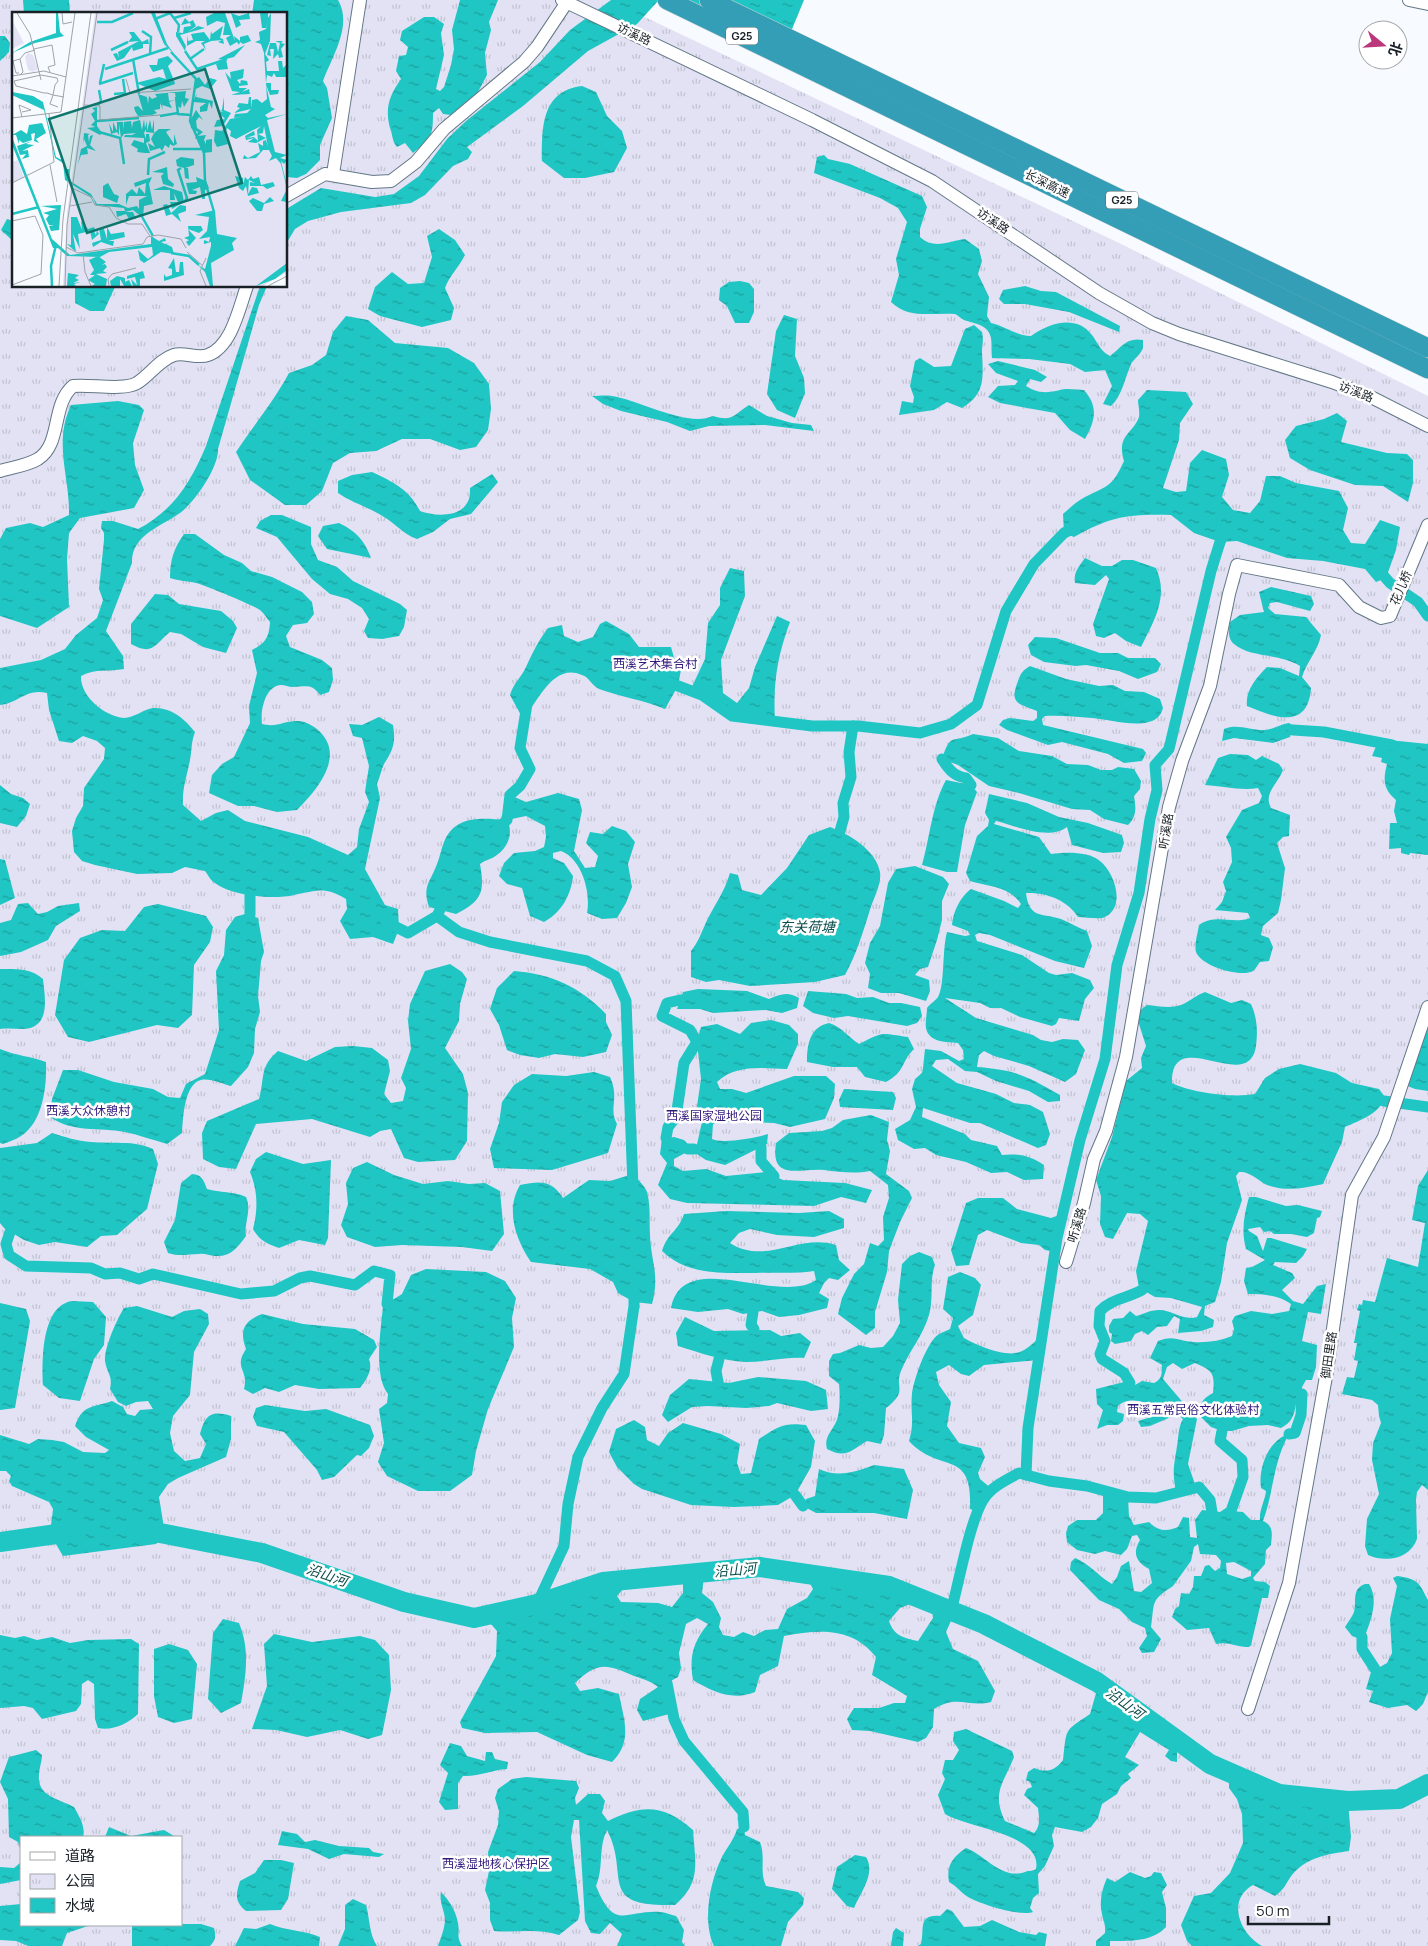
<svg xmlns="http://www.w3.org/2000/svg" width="1428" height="1946" font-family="Manrope,'Noto Sans SC',sans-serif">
<defs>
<pattern id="park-tufts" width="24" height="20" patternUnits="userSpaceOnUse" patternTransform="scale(1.25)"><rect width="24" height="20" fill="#e2e2f4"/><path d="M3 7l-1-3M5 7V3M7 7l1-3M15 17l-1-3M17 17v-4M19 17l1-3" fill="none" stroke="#c1c2d1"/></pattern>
<pattern id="water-ripples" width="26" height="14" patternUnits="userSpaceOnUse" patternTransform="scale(1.25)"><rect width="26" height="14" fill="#20c6c3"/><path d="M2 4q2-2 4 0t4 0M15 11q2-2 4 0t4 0" fill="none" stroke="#1ba09e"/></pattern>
</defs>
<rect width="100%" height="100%" fill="#f7fbff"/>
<!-- park -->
<path fill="url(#park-tufts)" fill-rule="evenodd" d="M 0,0 L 609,0 L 1117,242 L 1428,396 L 1428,1946 L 0,1946 ZM 14,14 L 286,14 L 286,286 L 14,286 ZM 21,1837 L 181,1837 L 181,1925 L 21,1925 Z"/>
<!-- water -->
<g fill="url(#water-ripples)" fill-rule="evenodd">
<path d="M 23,0 L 69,0 L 70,14 L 24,14 Z"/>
<path d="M 254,0 L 338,0 C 353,25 332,57 323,81 L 327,88 L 332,118 L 320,145 L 320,160 L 306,174 L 297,178 L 286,177 L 286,14 L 252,14 Z"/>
<path d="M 460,0 L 498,0 L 489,22 L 491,30 L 485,53 L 487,75 L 478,92 L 451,115 L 443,114 L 439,108 L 433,113 C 433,137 431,139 413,153 L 405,143 L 397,147 C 392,141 393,136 390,128 C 385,108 389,96 401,79 L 396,71 L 399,56 L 406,55 L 408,47 L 400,40 L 402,31 L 424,17 L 434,17 L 444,24 L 441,33 L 444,55 L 436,89 L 440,91 L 444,87 L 451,65 L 454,49 L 452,30 Z"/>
<path d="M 611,0 L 804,0 L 790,34 L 658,1 L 637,24 L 588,51 L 523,106 L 467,147 L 472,152 L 468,159 L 453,166 L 425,195 L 411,203 L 341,212 L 308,221 L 295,229 L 286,244 L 288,208 L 321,188 L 375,197 L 394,194 L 419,176 L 447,139 L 466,121 L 540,62 L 570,30 Z"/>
<path d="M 0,36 L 5,36 L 10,43 L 9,52 L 0,61 Z"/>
<path d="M 582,86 L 596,92 L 607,116 L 622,131 L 627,148 L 614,172 L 585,178 L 564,178 L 542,161 C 542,128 541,91 582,86 Z"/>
<path d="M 824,155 L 828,159 L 850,164 L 922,196 L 927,207 L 920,229 L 920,237 C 934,250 949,241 965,239 L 979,249 L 982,261 L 978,274 L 989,297 L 987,316 L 991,323 C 1007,327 1015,335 1031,336 C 1049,323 1076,314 1092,335 C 1098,343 1100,351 1110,356 C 1122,347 1126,337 1143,340 C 1143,343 1143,346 1143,348 C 1141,354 1134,359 1131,364 C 1125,378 1122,396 1111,406 L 1103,404 L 1112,386 L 1105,370 L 1085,372 L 1070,364 L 1029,359 L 992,358 C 991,351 992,344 991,338 C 988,324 975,324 964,320 C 961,319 958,315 955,314 C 932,312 910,320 891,302 L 899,275 L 896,259 L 907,222 L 898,208 L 880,198 L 814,173 L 817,157 Z"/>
<path d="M 7,219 L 14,221 L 14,242 L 1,230 Z"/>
<path d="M 439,229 L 455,240 L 465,255 C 459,267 450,275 445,288 L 454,308 L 451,320 L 422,327 L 380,316 L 368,309 L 375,287 L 392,272 L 408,284 L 424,283 L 432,257 L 427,236 Z"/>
<path d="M 740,281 L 749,283 L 754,289 L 754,312 L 749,323 L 735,323 L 727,306 L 719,300 L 720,288 L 729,282 Z"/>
<path d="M 260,286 L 267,286 L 259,305 L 218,449 C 219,467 195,502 180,513 C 162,526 131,535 132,563 L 106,631 L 123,656 L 124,669 C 108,672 96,668 81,676 C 80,696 104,716 124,718 C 134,718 144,709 153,708 C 171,707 185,719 195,732 C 191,742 192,750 190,760 C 187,776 182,788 183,805 L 201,821 L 216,813 L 228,810 L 245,821 L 308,837 L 348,855 L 357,847 L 359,829 L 369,802 L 365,792 L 369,766 L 362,738 L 353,736 L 349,724 L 362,725 L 379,717 L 393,725 C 396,743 393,750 384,764 C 381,770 380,777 377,784 L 380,798 L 365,869 L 385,905 L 398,909 L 399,929 L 393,944 L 373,937 L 350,939 L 340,921 L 347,909 L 346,899 C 324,886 317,891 294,895 C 274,900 232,896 215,883 C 211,881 208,875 205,871 L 185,867 L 172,873 L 137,874 L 95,865 L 82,861 L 74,852 L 72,831 L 76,818 L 83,806 L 84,788 L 104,759 L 105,748 L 97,741 L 83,736 L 72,743 L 59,741 L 49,710 L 47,693 C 26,688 19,703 0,705 L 0,668 L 41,660 L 65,649 L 76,635 L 97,618 L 103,600 L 99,589 L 104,540 L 104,533 L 101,528 L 102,521 L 113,521 L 138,529 C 173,511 191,482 206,446 Z"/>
<path d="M 1025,286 L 1041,291 L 1056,292 L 1120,326 L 1119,332 L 1069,312 L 1025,304 L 1004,304 L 999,299 L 1003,290 Z"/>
<path d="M 75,287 L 115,286 L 115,287 L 104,311 L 90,311 L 75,303 Z"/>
<path d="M 784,315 L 797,319 L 795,356 L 804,378 L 805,393 L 795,418 L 777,410 L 767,394 L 776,331 Z"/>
<path d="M 346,316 L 368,320 L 395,343 L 448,348 L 474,363 L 489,384 L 491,409 L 488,430 L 476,447 L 460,450 L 430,439 L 402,439 L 376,451 L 350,453 L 333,463 L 322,491 L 306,505 L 285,505 L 250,480 L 236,452 C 254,425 274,401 289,373 L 312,365 L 326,355 L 333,332 Z"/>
<path d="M 974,325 L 982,332 C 984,340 982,345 982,352 C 983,377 986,394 962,408 L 947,402 L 934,410 L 899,415 L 902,401 L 913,403 L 914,397 L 910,386 L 915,361 L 920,358 L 934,367 L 951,366 L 965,329 Z"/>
<path d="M 998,361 L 1035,370 L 1047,377 L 1041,382 L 1030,379 L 1026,386 C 1039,394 1047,393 1060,390 C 1067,388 1077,390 1084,390 C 1099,407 1095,421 1085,439 L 1070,430 L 1055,413 L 1000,403 L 988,397 L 998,386 L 1015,385 L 1018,381 L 996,373 L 988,364 Z"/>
<path d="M 1147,390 L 1186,392 L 1193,404 L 1180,423 L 1179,440 L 1163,488 L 1176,492 L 1186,491 L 1190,463 L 1202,450 L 1226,459 L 1229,475 L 1222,497 L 1233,510 L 1250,513 L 1260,501 L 1266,476 L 1280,476 L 1296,483 L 1339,491 L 1348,508 L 1343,530 L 1351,543 L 1365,544 L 1380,520 L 1400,527 L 1396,550 L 1386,578 L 1376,582 L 1365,569 L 1323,561 L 1287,558 L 1237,541 L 1220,542 L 1194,533 L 1171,515 C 1128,514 1112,516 1074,537 L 1064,533 L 1063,514 C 1070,508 1077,501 1085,497 C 1109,485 1112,487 1124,461 C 1116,435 1133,434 1139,417 C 1140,412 1138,404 1138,400 Z"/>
<path d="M 592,396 C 598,396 605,395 612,396 C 639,400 688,428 713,416 C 733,422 733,415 749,405 L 767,416 L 792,423 L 811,425 L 814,431 L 765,425 L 709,426 L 690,431 L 667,422 L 621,411 L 603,404 Z"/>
<path d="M 118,401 L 139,405 L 144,410 L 133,443 L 135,465 L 144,490 L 134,508 L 80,518 L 69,533 L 67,559 L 69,607 L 37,628 L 0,616 L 0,539 L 6,528 L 30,523 L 43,527 L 69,515 C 70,477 53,443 71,405 Z"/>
<path d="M 1337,413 L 1347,421 L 1341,442 L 1387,453 L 1407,454 L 1413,460 L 1413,483 L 1408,502 L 1383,486 L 1355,485 L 1310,470 L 1290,458 L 1285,440 L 1296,426 L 1324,419 Z"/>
<path d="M 372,472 C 393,482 409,489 420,511 C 433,516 459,518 467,503 C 470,499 470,493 470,488 L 492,474 L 498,482 L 471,514 L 450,519 L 433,532 L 417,539 C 403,534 396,524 384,517 C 369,507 352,503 338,493 L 338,481 L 352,475 Z"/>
<path d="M 271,515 L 282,515 L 311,527 L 311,544 L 318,560 L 337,567 L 353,581 L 400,604 L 407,610 L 404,627 L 399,636 L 382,639 L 368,638 L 364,631 L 369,619 L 362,608 L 348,599 L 330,594 L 312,579 L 277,537 L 256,528 L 260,521 Z"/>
<path d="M 339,523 C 357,532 364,540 371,558 L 327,549 L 318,536 L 323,526 Z"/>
<path d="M 184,534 L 195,534 L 224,555 L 242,563 L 251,571 L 272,577 L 302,592 L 312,602 L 314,614 L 307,623 L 293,625 L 286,636 L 290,647 L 322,660 L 332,668 L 333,680 L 329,692 L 320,695 C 311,683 306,687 292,687 C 289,687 285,685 281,685 C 265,686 260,711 262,724 C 278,728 284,720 299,721 C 308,722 317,728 322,734 C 344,759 315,792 297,810 L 277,812 L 254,806 L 238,806 L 209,793 L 212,775 L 222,764 L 234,757 L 250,723 L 249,706 L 257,673 L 252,650 C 266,643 269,637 270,622 C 267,619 264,613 260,610 C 255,606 202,584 196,583 C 187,581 179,581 170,578 C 170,560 174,548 184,534 Z"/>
<path d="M 1085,558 L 1102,566 L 1112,566 L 1122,560 L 1133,560 L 1156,568 C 1169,597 1154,621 1141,647 L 1126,641 L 1115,633 L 1104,638 L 1096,636 L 1093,624 L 1109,579 L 1106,575 L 1095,585 L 1075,583 C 1073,573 1079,566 1085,558 Z"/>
<path d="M 730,568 L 744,571 L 745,596 L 721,660 L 723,693 L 737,703 L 749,688 L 755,667 L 777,616 L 790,622 C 777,657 773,684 775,721 L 732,716 L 702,695 L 690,691 L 705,659 L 708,623 L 720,605 L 720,588 Z"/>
<path d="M 1271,587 L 1311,596 L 1314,604 L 1310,611 L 1277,602 L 1270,603 L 1268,608 L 1275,614 L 1306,617 L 1321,635 C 1318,651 1307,661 1302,677 L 1311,688 C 1308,730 1275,718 1247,706 C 1245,691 1256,678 1267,667 L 1280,668 L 1299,676 L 1300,666 C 1280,653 1250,658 1234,644 C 1227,638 1229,629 1230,622 L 1240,615 L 1264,612 L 1259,592 Z"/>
<path d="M 155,594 L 168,595 L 179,604 L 221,611 L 233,621 L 237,628 L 226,653 L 203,647 L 181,634 L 170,632 C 154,645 153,656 131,644 L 131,624 Z"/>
<path d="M 606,621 L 629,634 L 639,647 L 671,647 L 675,661 L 681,670 L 678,686 L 665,709 C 644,700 621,697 599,689 C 592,686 589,677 582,675 C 553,662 538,702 523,719 L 510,695 C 514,682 521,678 526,667 C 534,650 537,643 548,628 L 562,625 L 564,636 L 578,642 L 593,637 L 600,624 Z"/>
<path d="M 1035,637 L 1056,638 L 1100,653 L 1118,653 L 1128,658 L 1155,658 L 1161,664 L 1157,672 L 1138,679 L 1119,671 L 1086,665 L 1076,666 L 1044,662 L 1031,655 L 1028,645 Z"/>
<path d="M 1030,666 L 1066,679 L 1099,686 L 1113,685 L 1125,691 L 1144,692 L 1160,699 L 1163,708 C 1162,711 1160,716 1157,718 C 1142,730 1109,719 1092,718 C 1076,717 1060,715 1045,716 L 1042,719 L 1043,725 L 1143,749 L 1146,753 L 1142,761 L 1124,763 L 1108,754 L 1062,742 L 1048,745 L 1007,730 L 999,725 L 1003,720 L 1010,718 L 1033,721 L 1037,718 L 1037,711 C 1018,703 1009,704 1018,681 C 1021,673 1022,671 1030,666 Z"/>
<path d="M 1289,723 L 1294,726 L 1290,737 L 1273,743 L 1234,738 L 1222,741 L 1224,729 C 1238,723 1251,731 1266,730 C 1274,729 1281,724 1289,723 Z"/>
<path d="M 973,734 L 998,738 L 1019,751 L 1052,756 L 1067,764 L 1088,765 L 1101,770 L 1112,770 L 1118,767 L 1134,769 L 1141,781 L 1140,789 L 1134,796 C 1136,808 1137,816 1128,825 L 1104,819 L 1090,810 L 1072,809 L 1019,793 L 989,786 L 958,765 L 942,759 C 951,731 952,744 973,734 Z"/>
<path d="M 1379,739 L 1428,744 L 1428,855 L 1410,853 L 1409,855 L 1401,853 L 1401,848 L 1389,849 L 1390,823 L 1397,823 L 1394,811 L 1396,800 C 1383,789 1383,780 1387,764 L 1381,762 L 1382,758 L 1372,756 Z"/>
<path d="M 1230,754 L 1248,755 L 1256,760 L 1262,756 L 1279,764 L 1283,770 C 1278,784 1263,793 1271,808 L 1290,815 L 1289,836 L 1283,837 L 1277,843 L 1285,868 L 1281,900 L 1278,913 L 1263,926 L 1261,935 L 1269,938 L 1273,947 L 1269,961 L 1260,962 C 1258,964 1256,969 1253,971 C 1240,978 1201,966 1196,952 C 1194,945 1198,932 1199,925 C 1218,913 1232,925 1250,918 L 1248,913 L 1215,910 L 1222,902 L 1226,891 L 1223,882 L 1232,862 L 1231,848 L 1226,837 L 1242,810 L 1259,803 L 1262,796 L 1258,788 C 1241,791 1223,786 1205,785 L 1218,758 Z"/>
<path d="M 946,780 L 971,785 L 977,792 L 965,825 L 957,872 L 947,872 L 922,865 C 930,837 932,805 946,780 Z"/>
<path d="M 0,785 L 11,794 L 23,798 L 30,804 L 26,816 L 17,827 L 0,823 Z"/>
<path d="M 558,793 L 579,799 L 582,810 L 574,851 L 585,868 L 595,867 L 598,856 L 586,843 L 590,832 L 603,834 L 612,826 L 626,831 L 635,842 L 628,864 L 632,887 L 626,903 L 617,918 L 602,919 L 587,913 C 591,892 582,859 561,851 L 553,853 L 553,858 L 564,863 L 573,876 C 571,895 562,912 544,922 L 530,916 L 522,888 L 507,884 L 499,876 L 504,863 L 514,853 L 535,851 L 544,847 L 546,837 L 545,826 L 526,816 L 507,820 C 514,833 508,849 494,857 C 489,860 485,860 480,864 C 485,892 482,901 456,914 L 429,907 C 422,886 430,883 437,864 C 440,857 441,849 444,842 C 455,815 481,818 506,820 L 510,795 L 526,802 Z"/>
<path d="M 989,794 L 1027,803 L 1059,817 L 1088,823 L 1122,835 L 1124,843 L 1121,852 L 1103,853 L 1072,845 L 1067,827 C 1048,841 1017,826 996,821 L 994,824 L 1039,837 L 1051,854 C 1065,852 1088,851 1100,861 C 1115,873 1126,907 1105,917 C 1099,920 1086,917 1078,917 C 1068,900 1045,892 1026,893 C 1029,919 1042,913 1061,919 C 1069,922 1078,928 1087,931 L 1092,946 L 1084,968 L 1055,961 L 990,935 L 979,933 L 975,935 L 977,941 L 1022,955 L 1049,973 L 1056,975 L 1072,973 L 1090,980 L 1094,988 L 1085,999 L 1079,1021 L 1059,1018 L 1056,1024 L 1052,1026 L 1020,1017 L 1001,1008 L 990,1008 L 980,1003 L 945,998 L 976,1018 L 1033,1035 L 1041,1040 L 1052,1042 L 1063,1039 L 1078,1040 L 1085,1050 L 1076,1074 L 1065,1082 L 1029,1066 L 994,1056 L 984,1051 L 979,1055 L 977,1067 C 1016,1070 1027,1076 1060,1095 L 1060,1101 L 1048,1102 L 1029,1091 L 996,1081 L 977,1072 L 965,1071 L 948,1059 L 936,1060 L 932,1066 L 957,1083 L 996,1094 L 1014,1103 L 1030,1105 L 1043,1112 L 1050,1134 L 1046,1145 L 1038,1148 L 980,1123 L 970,1123 L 923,1108 L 922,1117 L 965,1134 L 971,1140 L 997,1146 L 1002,1155 C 1018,1153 1030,1156 1044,1165 L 1043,1179 L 1024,1180 L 1007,1172 L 991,1173 L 966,1162 L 936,1155 L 925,1148 L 914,1149 L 898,1140 L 895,1129 L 910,1120 L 916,1107 L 912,1089 L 915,1079 L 922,1073 L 923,1068 L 925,1049 L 941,1051 L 959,1061 L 964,1059 L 963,1050 L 958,1043 C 947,1042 929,1043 926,1028 C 925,1022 927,1014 927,1008 C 930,1004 936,1000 938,997 C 945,985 942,949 947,932 L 965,936 L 970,935 L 968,931 L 952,925 C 953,912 960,897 971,889 L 1004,901 L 1018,908 L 1021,904 C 1009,886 989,887 970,881 L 966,873 L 977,836 L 988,826 L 989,820 L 985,813 Z"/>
<path d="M 830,827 C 849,834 876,850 880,872 C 882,885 872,901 869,913 C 862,935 856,955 845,975 L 815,982 L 750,986 L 719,980 L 706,982 L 691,977 L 691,951 C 698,942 700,936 704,927 C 712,908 724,894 730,873 L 738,875 L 742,890 L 761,895 L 787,868 L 809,835 Z"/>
<path d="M 0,859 L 5,860 L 15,898 L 0,905 Z"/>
<path d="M 915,866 L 943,877 L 949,884 L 942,901 L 942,920 L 937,940 L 928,967 L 920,969 L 915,975 L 929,980 L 930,991 L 926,1001 L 899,993 L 881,993 L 868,988 L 870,974 L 865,963 L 870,943 L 880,926 L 888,883 L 896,869 Z"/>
<path d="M 28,903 L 38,914 L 47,912 L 58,906 L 79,903 L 80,911 L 56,926 L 48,940 L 21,952 L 0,956 L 0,923 L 11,920 L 18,904 Z"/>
<path d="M 158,904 L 206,916 L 213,927 L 210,942 L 194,965 L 192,1015 L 178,1028 L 157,1025 L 89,1042 L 68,1037 L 55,1015 L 64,960 L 80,938 L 102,930 L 125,931 L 144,907 Z"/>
<path d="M 245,914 L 258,918 L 264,952 L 261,961 L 258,996 L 260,1012 L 255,1029 L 254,1053 L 248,1067 L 231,1086 C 222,1084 210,1078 201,1080 C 184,1084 183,1119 182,1133 L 167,1144 C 153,1140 139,1135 125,1132 C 99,1127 73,1133 50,1117 L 52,1099 L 63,1070 L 78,1070 L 114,1082 L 153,1089 L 168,1097 L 180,1098 L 186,1084 L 205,1074 L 219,1030 L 216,971 L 224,955 L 226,930 L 235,917 Z"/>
<path d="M 450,964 L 462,972 L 467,979 L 460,1004 L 459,1021 L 445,1048 L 463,1074 L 468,1093 L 467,1141 L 455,1160 L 418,1162 L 404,1158 L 391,1129 L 380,1131 L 370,1137 L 312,1119 L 256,1124 L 236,1169 L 219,1167 L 203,1159 L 202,1133 L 207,1121 L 259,1099 C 265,1078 259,1067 278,1051 L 306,1061 L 335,1047 L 353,1046 L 372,1048 L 388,1060 L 390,1071 L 384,1094 L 391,1103 L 403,1101 L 406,1088 L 401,1078 L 411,1049 L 408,1021 L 410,1004 L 425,971 Z"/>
<path d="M 0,969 C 16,969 31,968 43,979 C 45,998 51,1027 24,1029 C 16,1029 8,1028 0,1029 Z"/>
<path d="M 514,971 C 552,974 580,987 606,1014 L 606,1022 L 612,1035 L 606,1052 L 583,1057 L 555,1054 L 539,1058 L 520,1055 L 507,1050 L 499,1025 L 490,1009 L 497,988 Z"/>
<path d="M 698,989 L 747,991 L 769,999 C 780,994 788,991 799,998 L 797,1008 L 782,1013 L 766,1010 L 713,1013 L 700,1009 L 677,1009 L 683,992 Z"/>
<path d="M 808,991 L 846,994 L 857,998 L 873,997 L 889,1003 L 901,1003 L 920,1007 L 922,1016 L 917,1023 L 907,1026 L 848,1016 L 834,1018 L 813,1013 L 803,1006 Z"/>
<path d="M 1205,992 L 1231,1003 L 1242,1000 L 1251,1004 C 1257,1018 1258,1030 1256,1046 C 1249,1096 1171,1023 1172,1083 C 1192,1093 1233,1098 1255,1094 L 1265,1078 L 1279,1069 L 1300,1064 L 1336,1073 L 1352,1083 L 1379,1089 L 1385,1097 C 1381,1113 1359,1121 1345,1127 L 1342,1142 L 1323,1184 C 1305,1188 1286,1192 1267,1185 C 1257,1180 1250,1171 1239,1172 L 1236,1176 L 1242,1200 L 1227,1243 L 1221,1282 L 1215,1302 L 1205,1306 L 1204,1315 L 1214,1320 L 1213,1327 L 1201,1331 L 1178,1333 L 1180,1319 L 1174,1316 L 1167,1326 L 1157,1327 L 1148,1335 L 1142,1331 L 1135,1334 L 1131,1341 L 1115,1344 L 1111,1341 L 1112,1334 L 1109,1332 L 1109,1326 L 1113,1319 L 1123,1318 L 1130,1311 L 1136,1316 C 1144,1314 1150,1310 1159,1310 C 1172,1310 1184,1321 1197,1317 L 1202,1307 L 1171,1298 L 1155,1297 L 1139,1288 L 1136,1271 L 1148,1221 L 1140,1214 L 1127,1213 L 1113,1239 L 1105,1237 L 1100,1224 L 1101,1196 L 1096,1180 L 1112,1137 L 1126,1081 L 1142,1068 L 1141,1058 L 1146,1046 L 1139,1024 L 1139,1011 L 1147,1005 C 1160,1006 1175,1010 1187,1002 C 1194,998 1197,995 1205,992 Z"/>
<path d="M 771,1020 L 789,1025 L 798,1034 L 798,1044 L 787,1069 C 763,1068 735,1064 717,1082 L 720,1089 L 732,1089 L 746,1093 L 794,1076 L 826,1076 L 835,1084 L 834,1098 L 825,1119 L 790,1127 L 774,1123 L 733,1121 L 713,1124 L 712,1139 C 721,1144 757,1138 768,1134 L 767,1144 L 725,1165 L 706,1160 L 695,1153 L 702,1122 L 697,1106 L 701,1079 L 697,1042 L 701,1027 L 717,1024 L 740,1034 L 751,1023 Z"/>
<path d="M 1428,1020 L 1428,1091 L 1415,1089 L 1405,1085 Z"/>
<path d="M 829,1023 C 842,1027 848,1037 859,1044 C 885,1031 879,1033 908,1037 L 914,1049 C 900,1063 906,1071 886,1082 L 865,1077 L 857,1067 L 833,1067 L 807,1062 C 807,1044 810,1027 829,1023 Z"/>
<path d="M 0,1049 C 17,1056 30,1056 46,1062 C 47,1086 43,1122 21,1136 C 15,1140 8,1142 3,1144 L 0,1143 Z"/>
<path d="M 594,1072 L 610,1077 C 620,1099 608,1108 617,1124 L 608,1153 L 552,1170 L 494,1168 L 490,1149 L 499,1123 L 502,1102 L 514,1085 L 532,1074 L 566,1076 Z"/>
<path d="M 844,1089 L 893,1092 L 896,1098 L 893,1110 L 840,1107 L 839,1100 Z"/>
<path d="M 871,1115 L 889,1122 L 887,1140 L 890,1151 L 886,1174 L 909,1191 L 912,1198 L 900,1222 L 889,1251 L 887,1272 L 875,1312 L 875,1328 L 866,1335 L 838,1314 L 842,1298 L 854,1274 L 864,1264 L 870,1243 L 878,1246 L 884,1240 L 883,1217 L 889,1198 L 888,1185 L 870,1171 C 854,1174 840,1172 824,1170 C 799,1168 770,1182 776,1143 L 789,1133 L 822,1131 L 832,1128 L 843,1120 Z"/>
<path d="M 52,1133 C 65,1137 77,1141 91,1142 C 112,1144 134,1140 153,1149 L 158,1164 L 147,1209 L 117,1235 L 101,1236 L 87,1247 L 55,1242 L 39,1245 L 24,1240 L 4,1228 L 0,1223 L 0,1148 L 37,1143 Z"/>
<path d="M 674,1137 L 684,1140 L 689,1145 L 687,1152 L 674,1159 L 674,1166 L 683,1171 L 706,1169 L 726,1176 L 766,1172 L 783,1180 L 845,1183 L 872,1190 L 866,1203 L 841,1197 L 814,1206 L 687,1203 L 670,1199 L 658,1185 L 667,1163 L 660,1154 L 662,1139 Z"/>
<path d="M 266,1152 L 303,1164 L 331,1160 L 328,1238 L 325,1245 L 299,1240 L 279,1248 C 267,1244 259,1240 253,1229 C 258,1210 258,1191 250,1172 L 256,1159 Z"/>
<path d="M 367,1162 L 394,1175 L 423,1184 L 448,1181 L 469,1184 L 485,1183 L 500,1191 L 504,1234 L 492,1251 L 462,1247 L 402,1245 L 375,1247 L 347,1237 L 341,1225 L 348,1204 L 346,1183 L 353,1168 Z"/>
<path d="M 1428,1170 L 1428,1490 L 1422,1485 L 1417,1492 L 1416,1500 L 1417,1539 C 1410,1559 1386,1563 1368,1555 L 1365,1546 L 1367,1519 L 1379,1494 L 1372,1460 L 1373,1443 L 1381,1423 L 1379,1416 L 1378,1405 L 1372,1400 L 1342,1394 L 1347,1377 L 1354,1378 L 1358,1361 L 1354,1360 L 1357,1343 L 1354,1343 L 1360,1311 L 1357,1310 L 1359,1304 L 1362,1305 L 1363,1300 L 1375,1302 L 1387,1258 L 1418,1267 L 1425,1223 L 1412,1220 L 1418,1186 Z"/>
<path d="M 192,1174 C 202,1175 203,1179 207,1189 C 220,1193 233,1191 246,1197 C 252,1211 244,1222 246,1236 C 237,1248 231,1257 215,1256 C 209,1256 205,1253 199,1254 C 187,1254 181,1257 168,1253 L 164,1242 L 175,1220 L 181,1183 Z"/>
<path d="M 633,1174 C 638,1180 645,1186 647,1192 C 651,1206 649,1221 650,1235 C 651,1262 660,1275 652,1304 L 634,1302 L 618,1293 L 613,1282 L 590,1269 L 531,1262 C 516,1240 505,1210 520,1185 C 541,1181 551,1180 563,1198 L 589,1180 L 610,1181 Z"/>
<path d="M 1249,1197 L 1256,1197 L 1286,1206 L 1298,1205 L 1322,1211 L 1320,1217 L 1317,1218 L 1314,1233 L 1307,1237 L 1291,1234 L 1274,1234 L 1270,1231 L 1264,1232 L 1260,1227 L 1248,1229 L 1249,1231 L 1257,1236 L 1263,1251 L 1267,1238 L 1271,1238 L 1307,1249 L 1303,1256 L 1296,1263 L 1275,1262 L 1273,1265 L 1292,1273 L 1295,1278 L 1282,1290 L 1293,1301 L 1303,1304 L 1317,1286 L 1326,1284 L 1321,1314 L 1308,1312 L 1302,1341 L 1317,1345 L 1316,1367 L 1312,1380 L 1306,1380 L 1302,1387 L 1301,1401 L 1296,1404 C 1294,1416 1292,1422 1281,1428 L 1268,1425 L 1249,1426 L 1232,1431 L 1222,1431 L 1211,1427 L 1199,1415 C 1199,1404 1203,1398 1213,1393 C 1215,1373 1213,1371 1195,1363 L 1182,1369 L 1173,1363 L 1167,1367 L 1163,1379 L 1197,1419 L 1188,1464 L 1196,1487 L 1176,1492 C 1172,1470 1174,1467 1177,1446 C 1179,1435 1178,1428 1183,1419 L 1178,1414 L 1150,1426 L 1141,1427 L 1138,1421 L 1151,1417 L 1154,1408 C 1145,1400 1127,1397 1118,1406 L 1117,1412 L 1124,1414 L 1123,1421 L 1118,1425 L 1107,1425 L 1097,1429 L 1103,1410 L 1097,1404 L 1096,1389 L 1124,1382 L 1135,1385 L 1142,1381 L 1154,1383 C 1162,1379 1162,1374 1162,1365 L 1150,1358 L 1158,1341 C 1175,1335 1177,1341 1193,1342 C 1206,1343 1220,1341 1232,1336 L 1234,1329 L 1232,1321 L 1235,1316 L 1251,1311 L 1272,1314 L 1289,1311 L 1291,1304 C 1279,1295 1263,1294 1248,1294 L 1244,1281 L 1246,1268 L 1252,1267 L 1265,1260 L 1246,1249 C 1241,1231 1244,1215 1249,1197 Z"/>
<path d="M 978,1198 L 1003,1198 L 1017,1209 L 1051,1218 L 1062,1214 L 1055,1252 L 1045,1250 L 1039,1245 L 1021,1243 L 987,1230 L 978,1235 L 969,1265 L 956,1266 L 951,1250 L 966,1203 Z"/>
<path d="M 726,1211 L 799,1213 L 829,1211 L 844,1219 L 844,1228 L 814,1237 L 777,1235 L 750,1229 L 739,1233 L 730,1243 C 766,1266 799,1233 836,1245 L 839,1260 L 850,1270 L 838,1280 L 829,1278 L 824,1283 L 819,1293 L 829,1299 L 827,1308 L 799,1315 L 779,1317 L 762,1311 L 743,1314 L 728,1309 L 698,1312 L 671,1308 C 683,1246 778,1306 816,1280 L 814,1271 C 794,1274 776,1272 756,1273 C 723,1273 688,1276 662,1251 C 668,1232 678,1232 684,1214 Z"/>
<path d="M 919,1252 L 932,1257 L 935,1265 C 929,1281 934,1298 929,1315 C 923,1336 909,1351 901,1371 C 894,1388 909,1390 886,1408 L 884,1435 L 881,1444 L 867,1441 C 850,1451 846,1459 827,1449 C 823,1435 835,1430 838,1416 C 840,1407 840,1394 839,1384 L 829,1376 L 829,1361 L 833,1354 L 840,1353 L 859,1345 L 871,1348 L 883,1347 L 893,1336 L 900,1323 L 898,1300 L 902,1264 L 910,1256 Z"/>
<path d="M 426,1269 L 486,1272 L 505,1281 L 516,1298 L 512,1318 L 514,1347 L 488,1409 L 476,1451 L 472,1475 L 450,1491 L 418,1491 L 387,1476 L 378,1462 L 384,1443 L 379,1409 L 387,1403 L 388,1394 C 373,1375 381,1329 383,1306 L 402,1294 L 411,1275 Z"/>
<path d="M 960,1272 L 975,1278 L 981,1285 L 973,1315 L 958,1326 L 964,1338 C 976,1345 1008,1359 1022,1351 C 1029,1348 1035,1341 1041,1336 L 1038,1360 L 984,1365 L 969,1376 L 961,1374 L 949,1365 L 936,1372 L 939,1385 L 951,1402 L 947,1426 L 959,1443 L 981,1448 L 985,1457 L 978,1473 L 980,1479 L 993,1490 L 983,1500 L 979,1512 L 970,1509 C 973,1447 940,1475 909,1441 C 915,1421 910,1413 912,1394 C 913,1381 927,1341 939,1334 C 942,1332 947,1331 950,1329 L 953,1318 L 943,1309 L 948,1277 Z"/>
<path d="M 72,1301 L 93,1302 L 106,1317 L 104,1345 L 94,1359 L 80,1401 L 59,1398 L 43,1385 C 42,1361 41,1306 72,1301 Z"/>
<path d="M 0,1303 L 26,1309 L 30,1321 L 15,1408 L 0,1410 Z"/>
<path d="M 137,1306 L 172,1317 L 184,1311 L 200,1309 L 208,1314 L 209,1324 L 194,1352 L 190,1395 L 173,1416 L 170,1433 L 174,1451 L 185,1461 L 200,1458 L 206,1444 L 200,1434 C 205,1415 211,1410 231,1416 L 231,1439 L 226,1457 L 178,1478 L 168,1484 L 159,1497 L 165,1534 L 156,1544 L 63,1556 L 50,1534 L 53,1509 L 49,1502 L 12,1486 L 9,1481 L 11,1476 L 6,1471 L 0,1471 L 0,1435 L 29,1444 L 38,1439 L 52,1440 L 64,1442 L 83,1452 L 105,1453 L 109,1450 L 86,1437 L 75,1426 C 83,1404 92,1408 112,1401 L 123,1407 L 127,1414 L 135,1416 L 140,1410 L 153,1409 L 148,1401 L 136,1402 L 126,1406 L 118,1402 L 110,1389 C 113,1375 107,1374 105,1361 C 104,1348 117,1319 124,1308 Z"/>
<path d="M 262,1314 L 303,1324 L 355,1329 L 374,1340 L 377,1347 L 369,1359 C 373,1370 367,1379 360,1388 L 319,1389 L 295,1385 L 279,1392 L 265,1388 L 253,1394 L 244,1389 C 249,1369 233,1369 246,1349 C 239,1330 244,1321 262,1314 Z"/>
<path d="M 685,1317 L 714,1331 L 770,1330 L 781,1336 L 800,1333 L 811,1342 L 804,1358 C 784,1357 766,1362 746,1362 C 722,1361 701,1353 678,1346 L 676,1333 Z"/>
<path d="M 758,1377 L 806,1381 L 826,1390 L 828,1409 L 811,1411 L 777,1403 L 769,1406 L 746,1408 L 708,1406 L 692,1407 L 668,1422 L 662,1415 L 670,1395 L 689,1379 L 729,1383 Z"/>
<path d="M 265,1405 L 305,1411 L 326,1409 L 370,1425 L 374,1436 L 369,1448 L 361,1456 L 357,1455 L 334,1477 L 322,1480 L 317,1470 L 284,1432 L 257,1426 L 253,1417 L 256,1408 Z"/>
<path d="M 634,1420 L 645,1427 L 647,1440 L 659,1446 L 668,1433 L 683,1423 L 721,1434 L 740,1444 L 737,1463 L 741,1474 L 751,1473 L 759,1439 C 777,1427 784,1422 806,1425 L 815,1441 L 811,1467 L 795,1495 L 778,1505 L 734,1507 L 691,1505 L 642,1489 L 634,1484 L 617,1467 L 609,1452 L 616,1429 Z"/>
<path d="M 1289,1434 C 1273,1462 1274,1491 1263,1521 C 1274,1526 1272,1534 1271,1545 L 1266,1550 L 1265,1564 L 1253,1578 L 1255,1581 L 1265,1582 L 1270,1586 L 1268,1598 L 1262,1598 L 1251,1645 L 1249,1647 C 1237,1647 1227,1641 1216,1644 L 1209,1628 L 1187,1630 L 1172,1617 L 1175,1609 L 1179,1606 L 1181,1593 L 1189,1594 L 1193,1587 L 1194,1576 L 1201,1576 L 1205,1566 L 1209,1565 L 1215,1571 L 1220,1568 L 1221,1561 L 1216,1555 L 1200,1554 L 1198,1544 L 1194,1547 L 1191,1561 L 1173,1586 C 1150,1601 1155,1601 1151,1627 L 1161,1639 L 1154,1652 L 1142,1653 L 1139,1648 L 1147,1636 L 1145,1628 L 1132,1622 L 1119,1609 L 1099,1600 L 1070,1570 L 1071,1562 L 1075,1558 C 1090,1564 1098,1576 1112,1584 L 1117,1577 L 1121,1566 L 1129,1561 L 1134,1591 L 1141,1592 L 1152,1583 L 1149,1569 C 1136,1562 1132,1553 1140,1540 L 1137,1535 L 1132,1536 L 1127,1549 L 1121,1555 L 1105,1551 L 1095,1554 L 1077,1550 L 1067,1542 L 1066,1533 L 1068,1526 L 1077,1520 L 1096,1520 L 1103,1513 L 1103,1490 L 1128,1497 L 1129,1516 L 1134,1525 L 1149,1522 C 1158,1531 1166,1532 1178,1527 L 1183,1517 L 1189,1518 L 1190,1537 L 1197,1538 L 1195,1520 L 1202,1510 L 1220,1512 L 1226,1508 L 1231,1511 L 1243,1512 L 1251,1520 L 1260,1520 C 1259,1510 1265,1501 1266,1491 L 1261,1488 C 1258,1469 1268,1440 1289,1434 ZM 1234,1562 L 1251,1571 L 1251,1576 L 1242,1579 L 1227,1574 L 1226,1563 Z"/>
<path d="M 874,1465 L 904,1469 L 913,1490 L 907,1519 L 874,1513 L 816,1513 L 803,1506 L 806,1499 L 815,1496 L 819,1469 C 838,1478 855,1472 874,1465 Z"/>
<path d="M 805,1574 L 889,1586 L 917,1597 L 913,1603 L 900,1608 L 889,1621 C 894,1636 904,1638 918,1641 L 933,1618 L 931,1603 L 959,1615 L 951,1621 L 946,1632 L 953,1649 L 978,1661 L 995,1691 L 991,1702 C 968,1708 958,1694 934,1709 L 933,1727 L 926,1738 L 918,1742 L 870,1731 L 852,1730 L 847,1719 L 854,1708 L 879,1708 L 894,1703 L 905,1703 L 907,1696 L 872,1675 L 876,1657 C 851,1626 818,1630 784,1636 L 778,1666 L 760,1675 L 755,1692 C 732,1701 713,1692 693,1680 C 689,1657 693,1642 708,1624 L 697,1618 L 686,1624 L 679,1653 L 681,1668 L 678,1677 L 667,1683 L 673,1713 L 643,1721 L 637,1710 L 640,1699 L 658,1687 C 651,1681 643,1679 634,1676 C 607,1664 598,1661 575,1683 L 580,1691 L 598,1688 L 619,1694 C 624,1720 633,1741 612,1762 L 587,1755 L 537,1732 L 485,1733 L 462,1728 L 460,1722 L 496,1656 L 497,1631 L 484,1616 L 537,1604 L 603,1582 L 628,1580 L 624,1588 L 617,1596 L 621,1602 L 658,1603 L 672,1607 L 683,1593 L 683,1584 L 670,1576 L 704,1577 L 702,1593 L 713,1602 L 721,1618 L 719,1627 L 723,1635 L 734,1637 L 743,1632 L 754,1636 L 765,1630 L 778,1629 L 787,1609 L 807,1598 L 813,1589 Z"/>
<path d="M 1397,1576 C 1419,1579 1419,1583 1428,1600 L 1428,1692 L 1423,1704 L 1416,1711 L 1407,1705 L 1388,1708 L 1369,1702 L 1373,1691 L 1366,1689 L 1371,1672 L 1387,1663 L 1392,1653 L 1390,1619 L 1397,1586 L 1393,1578 Z"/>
<path d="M 1365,1584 L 1369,1584 C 1379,1600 1371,1620 1365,1636 L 1360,1639 L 1352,1636 L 1345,1627 C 1348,1622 1352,1617 1354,1612 C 1357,1601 1351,1589 1365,1584 Z"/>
<path d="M 223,1619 L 239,1623 C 250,1649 246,1675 241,1703 L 221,1713 L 208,1699 L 213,1633 Z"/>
<path d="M 274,1634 L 312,1642 L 360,1636 L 375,1640 L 389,1655 L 391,1690 L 382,1735 L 368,1739 L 340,1730 L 307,1737 L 276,1730 L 252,1729 L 267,1686 L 264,1644 Z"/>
<path d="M 0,1635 L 15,1638 L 24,1636 L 37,1640 L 52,1637 L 70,1643 L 88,1640 L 131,1639 L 139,1644 L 138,1714 C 128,1724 112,1731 98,1728 L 95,1719 L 94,1684 L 88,1680 L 82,1684 L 81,1704 L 76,1711 L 42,1719 L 33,1708 L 24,1706 L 0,1708 Z"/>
<path d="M 169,1644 L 188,1650 L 197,1664 L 192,1719 L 174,1723 L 158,1717 L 154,1696 L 154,1649 Z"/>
<path d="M 1099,1683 L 1177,1740 L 1177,1762 L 1171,1761 L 1165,1756 L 1169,1750 L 1140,1732 L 1125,1757 L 1139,1765 L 1128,1774 L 1131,1778 L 1121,1786 L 1117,1794 L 1102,1804 L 1098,1818 L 1091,1827 L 1082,1832 L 1055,1827 L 1052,1835 L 1054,1846 L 1045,1866 L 1038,1874 L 1039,1893 L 1033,1898 L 1030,1908 L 1033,1912 C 1021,1917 980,1904 968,1897 C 961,1893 957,1886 949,1882 C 946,1865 953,1857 966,1848 C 987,1856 1001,1880 1025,1872 C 1029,1870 1031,1872 1036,1869 C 1043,1834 968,1828 945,1814 L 938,1795 L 945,1779 L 942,1773 L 945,1760 L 953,1760 L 959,1750 L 953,1741 L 954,1732 L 966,1729 L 1012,1751 L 1014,1757 C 1004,1783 991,1792 1005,1821 L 1034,1833 C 1041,1826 1039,1817 1038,1808 L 1024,1795 L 1027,1789 L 1032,1787 L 1030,1782 L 1026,1780 L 1028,1772 L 1034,1768 C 1046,1773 1055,1771 1063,1760 C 1067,1728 1063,1732 1090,1714 Z"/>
<path d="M 450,1743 L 461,1746 L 467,1756 L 485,1761 L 486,1752 L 492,1752 L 495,1759 L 508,1762 L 507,1769 C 491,1770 478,1777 463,1776 L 458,1783 L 458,1809 L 445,1810 L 439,1802 L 448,1773 L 440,1765 Z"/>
<path d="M 36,1750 L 42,1755 C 42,1762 39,1768 39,1775 C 37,1797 60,1799 74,1807 C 79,1816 86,1827 83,1837 L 21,1837 L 21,1851 L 18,1842 L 9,1837 L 8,1799 L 0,1782 L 9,1757 Z"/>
<path d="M 1229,1772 L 1279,1794 L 1348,1801 L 1351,1837 L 1349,1851 C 1328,1854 1307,1857 1292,1875 C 1285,1884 1286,1888 1275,1896 L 1253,1885 C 1226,1900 1240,1934 1262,1946 L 1192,1946 L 1187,1941 L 1181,1925 L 1194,1896 L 1211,1893 L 1230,1873 L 1243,1843 L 1242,1814 L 1237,1799 L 1229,1788 Z"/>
<path d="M 526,1777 L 576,1781 L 579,1788 L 575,1798 L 576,1805 L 588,1794 L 600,1794 L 605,1801 L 602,1813 L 608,1821 C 642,1804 664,1804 693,1830 C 695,1862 702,1882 675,1905 C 595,1907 631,1876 607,1830 C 598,1848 604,1868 596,1886 C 615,1932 624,1910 660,1912 C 665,1912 671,1915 676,1916 L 684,1930 L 682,1942 L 685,1946 L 617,1946 L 622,1934 L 610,1923 L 600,1934 L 591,1933 L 585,1921 L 579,1820 L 574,1820 L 571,1837 L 580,1912 L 578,1920 L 559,1935 C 537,1928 516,1933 494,1931 L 490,1920 L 490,1903 L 485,1890 L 489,1871 L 488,1852 L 498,1825 L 499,1811 L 495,1798 L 498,1789 L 512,1779 Z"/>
<path d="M 109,1827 L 131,1836 L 164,1830 L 174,1836 L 105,1837 Z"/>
<path d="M 744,1827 L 745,1835 L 760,1842 C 766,1858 759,1871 766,1886 L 798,1892 L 804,1898 L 803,1905 L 788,1922 L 781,1946 L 714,1946 C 702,1921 710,1881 722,1857 C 727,1847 734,1840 737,1829 Z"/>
<path d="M 282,1831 L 297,1834 L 305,1842 L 315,1840 L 339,1846 L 369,1848 L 373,1852 L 384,1854 L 379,1857 L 344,1854 L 329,1859 L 308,1849 L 278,1845 Z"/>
<path d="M 21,1854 L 21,1880 L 0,1884 L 0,1867 L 14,1868 L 20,1863 Z"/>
<path d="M 855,1855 L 866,1857 C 876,1873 861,1892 854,1908 L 847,1906 L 832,1889 L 837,1867 Z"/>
<path d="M 264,1860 L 281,1860 L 294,1863 L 288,1899 L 281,1910 L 246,1911 C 234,1901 236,1894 240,1881 L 255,1873 Z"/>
<path d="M 1130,1872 L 1145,1878 L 1151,1876 L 1154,1872 L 1161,1873 L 1167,1885 L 1162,1892 L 1166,1908 L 1166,1927 C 1152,1942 1130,1941 1110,1941 L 1110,1946 L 1096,1946 L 1096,1941 L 1105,1933 C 1106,1924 1103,1921 1102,1914 C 1099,1902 1102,1889 1107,1878 L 1115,1882 Z"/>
<path d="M 441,1892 C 449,1900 456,1911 458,1923 C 460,1934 456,1935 462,1946 L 438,1946 C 441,1937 445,1928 445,1919 C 444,1909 439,1902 441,1892 Z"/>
<path d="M 353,1899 L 366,1905 C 370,1919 369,1934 377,1946 L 338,1946 L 345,1929 L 345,1905 Z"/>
<path d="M 21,1904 L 21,1925 L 91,1925 L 67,1933 L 62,1946 L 28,1946 L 16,1941 L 0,1940 L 0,1906 Z"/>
<path d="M 947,1909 L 952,1911 L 964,1927 L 980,1926 L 992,1920 L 1019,1932 L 1036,1935 L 1039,1932 L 1047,1934 L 1045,1946 L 918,1946 L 921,1944 C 925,1929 917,1914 940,1916 Z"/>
<path d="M 181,1924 L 201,1924 L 214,1928 C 216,1936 216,1940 210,1946 L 132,1946 L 132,1925 Z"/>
<path d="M 270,1924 C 286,1931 304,1930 320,1937 L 319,1946 L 235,1946 L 244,1928 L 256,1929 Z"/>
<path d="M 896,1928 L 904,1933 L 903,1946 L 891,1946 L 893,1932 Z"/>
</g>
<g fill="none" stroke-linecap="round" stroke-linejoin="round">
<!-- canal -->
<g stroke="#20c6c3" stroke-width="11">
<path d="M 1377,568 L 1390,583 L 1418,602 L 1428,616"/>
<path d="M 665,681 L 702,695 L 732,716 L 812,726 L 858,726 L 920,733 L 951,724 L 977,705 L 1006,611 L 1034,564 L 1064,533 L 1076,527"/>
<path d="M 1293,730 L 1324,732 L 1392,745"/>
<path d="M 942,759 C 949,770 954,776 966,778 L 971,785"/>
<path d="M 495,831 L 507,820 L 510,795 L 520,786 L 530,769 L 520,748 L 527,704"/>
<path d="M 840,831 L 844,817 L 843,803 L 851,777 L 849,752 L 853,726"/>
<path d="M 250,895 L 250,915"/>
<path d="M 437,916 L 459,932 L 490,942 L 587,961 L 615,976 L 626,1001 L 633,1187"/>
<path d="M 386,922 L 408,933 L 437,916 L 446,897"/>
<path d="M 1384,1101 L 1428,1107"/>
<path d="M 666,1138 L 668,1127 L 676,1117 L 684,1063 L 697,1042 L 690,1030 L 662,1016 L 667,1003 L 680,1000"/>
<path d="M 761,1147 L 761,1161 L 774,1176"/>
<path d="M 688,1149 L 694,1149"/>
<path d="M 10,1232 L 6,1244 L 9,1255 L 26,1266 L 91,1268 L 105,1274 L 120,1273 L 139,1279 L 153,1274 L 241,1294 L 274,1291 L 300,1278 L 310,1276 L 355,1285 L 374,1271 L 390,1275 L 387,1304"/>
<path d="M 753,1312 L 751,1325 L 754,1329"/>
<path d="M 718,1382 L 716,1371 L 719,1359"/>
<path d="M 1130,1383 L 1124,1373 L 1102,1359 L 1100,1354 L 1105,1341 L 1099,1326 L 1100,1311 C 1111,1299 1128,1298 1142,1290"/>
<path d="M 1222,1431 L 1220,1441 L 1242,1460 L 1243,1477 L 1231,1511"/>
<path d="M 1289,1434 L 1295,1433 L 1301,1415 L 1302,1394"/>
<path d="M 1026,1475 L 1028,1428 L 1057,1238 L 1080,1140 L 1105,1059 L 1117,965 L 1139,893 L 1150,819 L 1157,790 L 1155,765 L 1169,749 L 1211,571 L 1220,542 L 1227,529"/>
<path d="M 795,1495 L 803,1506"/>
<path d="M 537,1604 L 564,1546 L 568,1504 L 578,1457 L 602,1408 L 624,1374 L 634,1306 L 634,1288"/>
<path d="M 951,1611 C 959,1583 969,1524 983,1500 C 991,1487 1006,1480 1019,1473 L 1049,1481 L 1087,1486 L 1128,1497 L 1156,1498 L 1199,1487 L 1210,1500 L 1212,1512"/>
<path d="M 1362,1637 L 1362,1649 L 1375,1669"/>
<path d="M 667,1683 L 674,1719 L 684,1741 L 743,1812 L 744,1827"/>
</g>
<!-- river -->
<g stroke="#20c6c3" stroke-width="20">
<path d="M 139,1532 L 160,1533 L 262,1553 L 404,1602 L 474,1618 L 537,1604 L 603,1582 L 760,1567 L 889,1586 L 984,1624 L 1097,1682 L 1210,1764 L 1279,1794 L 1348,1801 L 1399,1799 L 1428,1784"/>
<path d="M 0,1542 L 77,1531"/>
</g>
<!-- minor casing -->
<g stroke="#637786" stroke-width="14">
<g id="minor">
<path d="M 562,0 L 812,120 L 932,181 L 1099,293 L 1152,323 L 1179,334 L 1332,382 L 1371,397 L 1428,426"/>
<path d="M 1409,0 L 1428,4"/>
<path d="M 333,174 L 360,0"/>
<path d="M 286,196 L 325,174 L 372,182 L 391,181 L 416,162 L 444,129 L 524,62 L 537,47 L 567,2"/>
<path d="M 0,471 C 13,467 26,466 38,459 C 62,444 51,405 73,386 C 90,384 123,391 137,383 C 150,375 159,360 174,355 C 184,352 198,359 208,355 C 232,346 239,308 247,286"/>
<path d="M 1066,1262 L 1084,1203 L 1094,1159 L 1106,1131 L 1126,1057 L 1169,807 L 1182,761 L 1210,686 L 1229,594 L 1237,565 L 1339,585 L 1359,607 L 1381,618 L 1390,616 L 1428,525"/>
<path d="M 1248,1709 L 1289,1583 L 1327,1371 L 1352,1195 L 1384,1137 L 1428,1007"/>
</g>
</g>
<!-- highway casing -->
<g stroke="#d6d7d8" stroke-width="20">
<g id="highway">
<path d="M 667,0 L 1428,369"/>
<path d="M 709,0 L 1428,348"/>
</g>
</g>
<!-- minor -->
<use href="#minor" stroke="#fff" stroke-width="12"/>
<!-- highway -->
<use href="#highway" stroke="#349eb6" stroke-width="19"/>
</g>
<g text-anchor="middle" stroke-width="5" stroke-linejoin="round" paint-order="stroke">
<!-- shield labels -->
<g fill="#fff" stroke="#5e6468" stroke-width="1">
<rect x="726" y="27.5" width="32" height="17" rx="4"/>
<rect x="1106" y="191.5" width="32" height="17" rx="4"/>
</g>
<g font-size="11" font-weight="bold" fill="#192127">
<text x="742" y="40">G25</text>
<text x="1122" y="204">G25</text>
</g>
<!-- street labels -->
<g font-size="12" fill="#192127" stroke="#fff">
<text transform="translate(634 34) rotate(25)" y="4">访溪路</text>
<text transform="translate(1047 184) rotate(26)" y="4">长深高速</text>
<text transform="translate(993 221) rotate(34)" y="4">访溪路</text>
<text transform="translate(1356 392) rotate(21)" y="4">访溪路</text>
<text transform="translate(1401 588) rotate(-67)" y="4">花儿桥</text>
<text transform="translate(1166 831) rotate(-81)" y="4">听溪路</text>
<text transform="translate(1077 1225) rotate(-73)" y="4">听溪路</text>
<text transform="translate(1329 1355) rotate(-82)" y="4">御田里路</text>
</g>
<!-- park labels -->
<g font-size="12" fill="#31197c" stroke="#fff">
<text x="655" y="668">西溪艺术集合村</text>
<text x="88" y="1115">西溪大众休憩村</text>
<text x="714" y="1120">西溪国家湿地公园</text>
<text x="1193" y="1414">西溪五常民俗文化体验村</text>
<text x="496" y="1868">西溪湿地核心保护区</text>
</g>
<!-- water labels -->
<g font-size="14" font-style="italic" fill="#0a4d4c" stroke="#fff">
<text x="807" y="932">东关荷塘</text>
<text transform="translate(735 1570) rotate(-5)" y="5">沿山河</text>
<text transform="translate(327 1575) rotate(19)" y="5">沿山河</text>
<text transform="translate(1125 1703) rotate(36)" y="5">沿山河</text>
</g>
</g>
<!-- overview -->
<g transform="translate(12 12)">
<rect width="275" height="275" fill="#f7fbff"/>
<path d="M 0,8 L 12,31 L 0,37 ZM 16,41 L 21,43 L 26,57 L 21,60 L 16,58 L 13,45 ZM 6,148 L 12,166 L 0,170 L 0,150 Z" fill="#e2e2f4"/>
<path d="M 83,1 L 275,1 L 275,260 L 251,274 L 51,274 L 55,201 Z" fill="#e2e2f4"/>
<path d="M 44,1 L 46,1 L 48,20 L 52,24 L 23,31 L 0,41 L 18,30 L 44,21 ZM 139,1 L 143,1 L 155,32 L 162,42 L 152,32 ZM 202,1 L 213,1 L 223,29 L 222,24 L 228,29 L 228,25 L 236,23 L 239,29 L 231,32 L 228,30 L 227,33 L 225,30 L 218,34 L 214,26 L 219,23 L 211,23 L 213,11 L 205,9 L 195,14 L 194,5 ZM 219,1 L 227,4 L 237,1 L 238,7 L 227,8 L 229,13 L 224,16 ZM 248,1 L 256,1 L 256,6 L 259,1 L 258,29 L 253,42 L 257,48 L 254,50 L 255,59 L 267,59 L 266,49 L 270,49 L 271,56 L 275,52 L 275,65 L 264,65 L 262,61 L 260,65 L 255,63 L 254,71 L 259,71 L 259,78 L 267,78 L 266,82 L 258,83 L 254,73 L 259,95 L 263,97 L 253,103 L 256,106 L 275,102 L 255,108 L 263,140 L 275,143 L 268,146 L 275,148 L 272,152 L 269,149 L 275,174 L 275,190 L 269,189 L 275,177 L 269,152 L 264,146 L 257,149 L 260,144 L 257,138 L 251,138 L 244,146 L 231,147 L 232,143 L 236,146 L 248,140 L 246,131 L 251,134 L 251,129 L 254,128 L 256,135 L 252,114 L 251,121 L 246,122 L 254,126 L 244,131 L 236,130 L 242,126 L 234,128 L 233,124 L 242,119 L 243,123 L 234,126 L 242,125 L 246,129 L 245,118 L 249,114 L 224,127 L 218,124 L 219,119 L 215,116 L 213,122 L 216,132 L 205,135 L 202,129 L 203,118 L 210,119 L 218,107 L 230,105 L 222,106 L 223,102 L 235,101 L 239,97 L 222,101 L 228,96 L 225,95 L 227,91 L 236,92 L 237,85 L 239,85 L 239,96 L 240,88 L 245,87 L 250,91 L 255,87 L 252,41 L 249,32 L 243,30 L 248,28 L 247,20 L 254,17 L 256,8 L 254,16 L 250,16 ZM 173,6 L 177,10 L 181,8 L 184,14 L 176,20 L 186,14 L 193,16 L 168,23 L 174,34 L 173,39 L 164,24 L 164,20 L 171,21 L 172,15 L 179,14 L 178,11 L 169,13 ZM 211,14 L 208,26 L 211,27 L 212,32 L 206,30 L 210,28 L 199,29 L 192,32 L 194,38 L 189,31 L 193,29 L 184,29 L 175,34 L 175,23 L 176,29 L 181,28 L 179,22 L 192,20 L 198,28 L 199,19 L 200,22 ZM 117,20 L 122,20 L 130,30 L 136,27 L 137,32 L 131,32 L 131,36 L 121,39 L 120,35 L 112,46 L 105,49 L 101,42 L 105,41 L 107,46 L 106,40 L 127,29 L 116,30 L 120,25 ZM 263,29 L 271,29 L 269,31 L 273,32 L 269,37 L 271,45 L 267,46 L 266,42 L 261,47 L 262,37 L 258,37 L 259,44 L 255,43 L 258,31 L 264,31 L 266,40 L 268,31 ZM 233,33 L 222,45 L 214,47 L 216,57 L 206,58 L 204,52 L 213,48 L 206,47 ZM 156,44 L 161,49 L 156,54 L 161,66 L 156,69 L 162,68 L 163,72 L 143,79 L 124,71 L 147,65 L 154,67 L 151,57 L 141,60 L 137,53 L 145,53 L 146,47 ZM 232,57 L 231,66 L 225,68 L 228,72 L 229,68 L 235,69 L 236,73 L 227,74 L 227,76 L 235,76 L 230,80 L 237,77 L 238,82 L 219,83 L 228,80 L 220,79 L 213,60 L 219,67 L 218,60 ZM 187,65 L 193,73 L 198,66 L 205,68 L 198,77 L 190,74 L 184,77 L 184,67 ZM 174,79 L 173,86 L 167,84 L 177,87 L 172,95 L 170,89 L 169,96 L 165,94 L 163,81 L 156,81 L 157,89 L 163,88 L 157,90 L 160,96 L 150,93 L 151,98 L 148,91 L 148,97 L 142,98 L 145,101 L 140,103 L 126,104 L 123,99 L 122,95 L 126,94 L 131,99 L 126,82 L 135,85 L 136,92 L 137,84 L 140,87 L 145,85 L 143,82 ZM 0,80 L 21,84 L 31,90 L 44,145 L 50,148 L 52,151 L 53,157 L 57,157 L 58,169 L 79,182 L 85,192 L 107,192 L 116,196 L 125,194 L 127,197 L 127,188 L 135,184 L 117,184 L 114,193 L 114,182 L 120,177 L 125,182 L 127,175 L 133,182 L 134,171 L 123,175 L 122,171 L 140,165 L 137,172 L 141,192 L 132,194 L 131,206 L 121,198 L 113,200 L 121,200 L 124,207 L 117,207 L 114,202 L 105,205 L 104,199 L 113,199 L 112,196 L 84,193 L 81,186 L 53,168 L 51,151 L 43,146 L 32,98 L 0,83 ZM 185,81 L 184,85 L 201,89 L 200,97 L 197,90 L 195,99 L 188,100 L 188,95 L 194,91 L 181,90 ZM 212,85 L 212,98 L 219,101 L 211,114 L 202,115 L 205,108 L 213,107 L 207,101 L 211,99 L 205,100 L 210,98 ZM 85,95 L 85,114 L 90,121 L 88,123 L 75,116 L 83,115 L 79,113 L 83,109 L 79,102 L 83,99 L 80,96 ZM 184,98 L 191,108 L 187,105 L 184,109 L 185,116 L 191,120 L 186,124 L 194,123 L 192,128 L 194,132 L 194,128 L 200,127 L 200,140 L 191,141 L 186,126 L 183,127 L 186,120 L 179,116 L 178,109 ZM 132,107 L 133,116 L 135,109 L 135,119 L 138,108 L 140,118 L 142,107 L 142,121 L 147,117 L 159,117 L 154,120 L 162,132 L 162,122 L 165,132 L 161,134 L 158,132 L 157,136 L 153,133 L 150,139 L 148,136 L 138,139 L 136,131 L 143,135 L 139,127 L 142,121 L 134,120 L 134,117 L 132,121 L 134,127 L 134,122 L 137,122 L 138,129 L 134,131 L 138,141 L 133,141 L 125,140 L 126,137 L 119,133 L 122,128 L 132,131 L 132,126 L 112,125 L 113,123 L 120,123 L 124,121 L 112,122 L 109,126 L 107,112 L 107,123 L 105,120 L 99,122 L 97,111 L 101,120 L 101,110 L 105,119 L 105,110 L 111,110 L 112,118 L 112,110 L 119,109 L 120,116 L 121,110 L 128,108 L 130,118 ZM 30,111 L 34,121 L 24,127 L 27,131 L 22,129 L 23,121 L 19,122 L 20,128 L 11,131 L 7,128 L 7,132 L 4,123 L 0,123 L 9,118 L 15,122 L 17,113 ZM 72,121 L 78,122 L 76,123 L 77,130 L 78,124 L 81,123 L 78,133 L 84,139 L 75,136 L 76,142 L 69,143 L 66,152 L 69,137 L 75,134 L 72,127 L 71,132 ZM 0,125 L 40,227 L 58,243 L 139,232 L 139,224 L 147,229 L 153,226 L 154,229 L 149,230 L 153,232 L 160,230 L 154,232 L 160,235 L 162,242 L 149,240 L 132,251 L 128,248 L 126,238 L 136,247 L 141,243 L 140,235 L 97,240 L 88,245 L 55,244 L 46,236 L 41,236 L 1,135 ZM 20,129 L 14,132 L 22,133 L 10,139 L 16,138 L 17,145 L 10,147 L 14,142 L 8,143 L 5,134 ZM 169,145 L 182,147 L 182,153 L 173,156 L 176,156 L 177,167 L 173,166 L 172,156 L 165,154 L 164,148 ZM 155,155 L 156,167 L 162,172 L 161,175 L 151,172 L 149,164 L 152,161 L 140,160 ZM 223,164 L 231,166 L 231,173 L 233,165 L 236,168 L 239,164 L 241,167 L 247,165 L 249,173 L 261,170 L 263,174 L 255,177 L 251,174 L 238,174 L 238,170 L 243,171 L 237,168 L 236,182 L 240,175 L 245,176 L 247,181 L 236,184 L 234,174 L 231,179 L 227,176 ZM 184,165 L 194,169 L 197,176 L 193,178 L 193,187 L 190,187 L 188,175 L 180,178 L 185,179 L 184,182 L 177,182 L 174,171 L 185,170 ZM 96,171 L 102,182 L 107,184 L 105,191 L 91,185 L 91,174 ZM 152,174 L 170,180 L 172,190 L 160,197 L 158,190 L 166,190 L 162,181 L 163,188 L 158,188 L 158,178 L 141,178 ZM 258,185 L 262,189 L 252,192 L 250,199 L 245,199 L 237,189 L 241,186 L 252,191 ZM 155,192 L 159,201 L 168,193 L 174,194 L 174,199 L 166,202 L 169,210 L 160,202 L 154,204 L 151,193 ZM 49,193 L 47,218 L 39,219 L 37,214 L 42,213 L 37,213 L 34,207 L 37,203 L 31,201 L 45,197 L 29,194 ZM 203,198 L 205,222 L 225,226 L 220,231 L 222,238 L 199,251 L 201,274 L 198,274 L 193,260 L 186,253 L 193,257 L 199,234 L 199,230 L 192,232 L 192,228 L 197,230 L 198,225 L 187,227 L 195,219 L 197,205 L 183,203 ZM 59,205 L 65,205 L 70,218 L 69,209 L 76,217 L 82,215 L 83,218 L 78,219 L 82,219 L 84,223 L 85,218 L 87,222 L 80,228 L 78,219 L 66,222 L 68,237 L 61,222 L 64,240 L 55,232 L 59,233 ZM 176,214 L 189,214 L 191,218 L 187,221 L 176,217 L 184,226 L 177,234 L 174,230 L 177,228 L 172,226 L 177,224 ZM 95,215 L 99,222 L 112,220 L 113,225 L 96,229 L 102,229 L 101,234 L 89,230 L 81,235 L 80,231 L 89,228 L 87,217 L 92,217 L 95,227 ZM 86,244 L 94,250 L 90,253 L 93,252 L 95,255 L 91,259 L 95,261 L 84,262 L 95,267 L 94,274 L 79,274 L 83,272 L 76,268 L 83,263 L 78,263 L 82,258 L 77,248 ZM 162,246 L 164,260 L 167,260 L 168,250 L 171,250 L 172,263 L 152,269 L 152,262 L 154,265 L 160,263 L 160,257 L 156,256 ZM 57,247 L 56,261 L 67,263 L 63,266 L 67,268 L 61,271 L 69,270 L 62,272 L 64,274 L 55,274 ZM 275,251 L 275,258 L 263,267 L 244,274 ZM 131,259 L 133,266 L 128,267 L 128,274 L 121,274 L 119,267 L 125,273 L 123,265 L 115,267 L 115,264 ZM 105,264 L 113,266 L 113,270 L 117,268 L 120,274 L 112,274 L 108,267 L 108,274 L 99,274 L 98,269 Z" fill="#20c6c3"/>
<path fill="none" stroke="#20c6c3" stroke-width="2.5" d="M 162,6 L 179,1M 143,7 L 158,1 L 167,13 L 166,20M 85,10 L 100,10 L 121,1M 99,38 L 116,30M 173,39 L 185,57 L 215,47M 159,40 L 184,67 L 178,109 L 192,141 L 193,169 L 202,200M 138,42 L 156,36M 121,47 L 127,82M 178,47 L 192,37M 93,57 L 138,42 L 139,25 L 130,19M 88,71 L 92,52M 87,72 L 121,61M 102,82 L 113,81 L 111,67M 164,85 L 166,102 L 179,103M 86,93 L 89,89 L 87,78M 148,104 L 166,101M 85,109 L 127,106M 87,120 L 108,126 L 112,152M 161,137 L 189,137M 169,156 L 166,158 L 175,186 L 173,189M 136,163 L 137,147 L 153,140M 0,202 L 27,195M 129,203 L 141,224M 159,241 L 177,244 L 187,253M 40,274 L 39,254 L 44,233"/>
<path fill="none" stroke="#9ea4a9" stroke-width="1" d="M 5,1 L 18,22 L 29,68M 50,1 L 51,12 L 60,10M 22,37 L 40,33 L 43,53 L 36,55 L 38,60M 7,61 L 4,61 L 1,49 L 8,47M 8,63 L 11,60 L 8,47 L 13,41 L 23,38M 0,64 L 32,59 L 54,65M 114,67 L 118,81 L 179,77M 72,93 L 88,94 L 88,108 L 148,103M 46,95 L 38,92 L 41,83 L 43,73 L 46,69 L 45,66 L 29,63 L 2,69 L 4,74 L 32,81 L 35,81 L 41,83 L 52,85M 10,100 L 19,98 L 7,93 L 10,105M 0,106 L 49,100 L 63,1M 38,153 L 45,190M 0,171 L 42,150 L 37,102M 60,176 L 79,185 L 83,193 L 97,195 L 104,206 L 116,212 L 130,212 L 138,224M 58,194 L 80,190M 0,209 L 23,204 L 31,223 L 29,262 L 0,273M 54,235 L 66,241 L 131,232 L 135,225 L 146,223 L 169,227 L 174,236M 175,240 L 191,254M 71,241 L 73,260 L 79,274M 47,274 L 51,207 L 79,1M 53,274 L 55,213 L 85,1M 97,274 L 96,267 L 100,262 L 124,256M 194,274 L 188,259 L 194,246M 256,274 L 275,264"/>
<path fill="#0f766e" fill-opacity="0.15" stroke="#0f766e" stroke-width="2.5" d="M 193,57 L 230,171 L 75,221 L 37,107 Z"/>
<rect width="275" height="275" fill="none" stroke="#192127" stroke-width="2.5"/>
</g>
<!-- legend -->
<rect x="20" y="1836" width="162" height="90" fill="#ffffff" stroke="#a3a6a9"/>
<rect x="30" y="1852" width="25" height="8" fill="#ffffff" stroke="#a3a6a9"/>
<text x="65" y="1861" font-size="15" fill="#192127">道路</text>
<rect x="30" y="1874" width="25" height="15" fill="url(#park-tufts)" stroke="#a3a6a9"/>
<text x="65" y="1886" font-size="15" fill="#192127">公园</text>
<rect x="30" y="1898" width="25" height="15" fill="url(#water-ripples)" stroke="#a3a6a9"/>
<text x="65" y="1911" font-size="15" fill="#192127">水域</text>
<!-- north arrow -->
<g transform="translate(1383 45) rotate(108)"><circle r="24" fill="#ffffff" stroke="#a3a6a9"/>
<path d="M0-4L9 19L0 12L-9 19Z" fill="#bb367a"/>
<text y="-8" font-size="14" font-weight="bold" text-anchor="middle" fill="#192127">北</text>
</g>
<!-- scale -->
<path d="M1248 1916v8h81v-8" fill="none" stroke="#192127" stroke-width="2.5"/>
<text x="1256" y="1916" font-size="15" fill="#192127" stroke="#ffffff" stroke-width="4" paint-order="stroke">50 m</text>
</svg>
